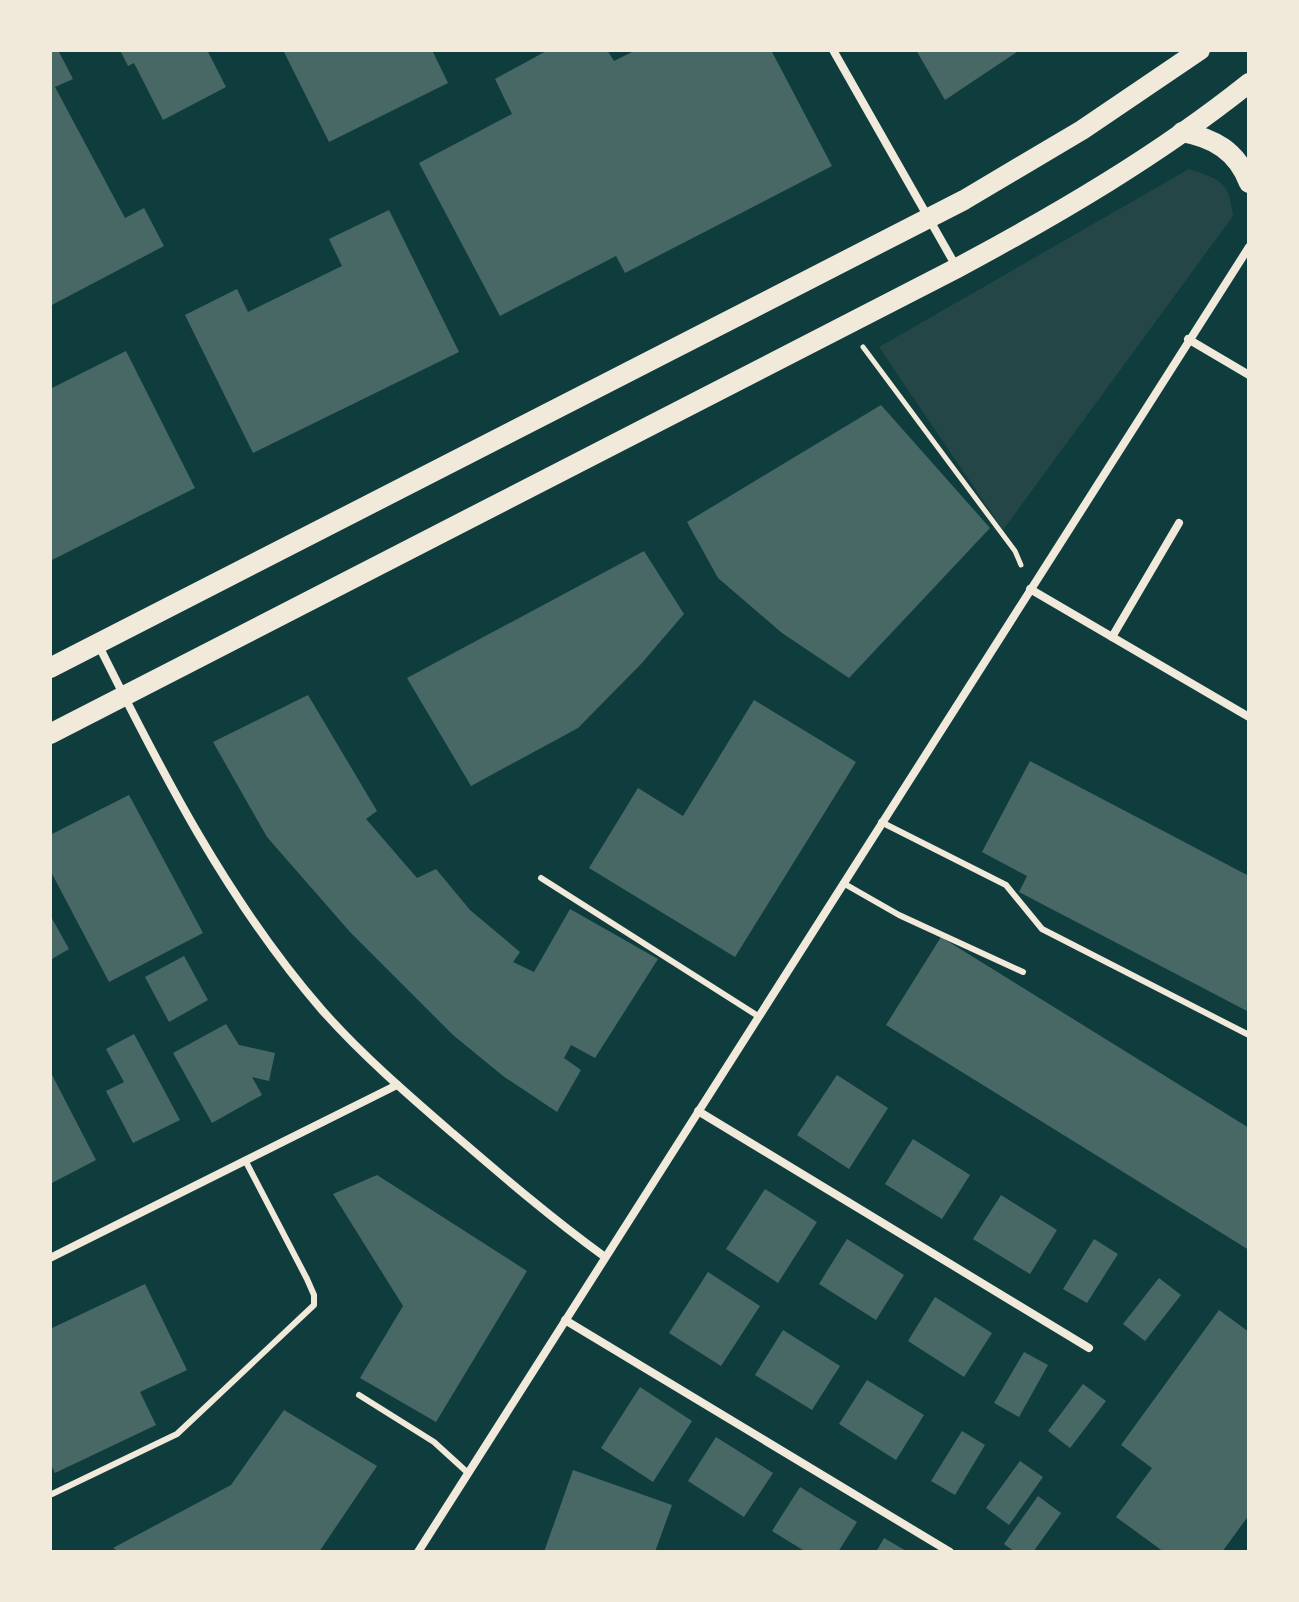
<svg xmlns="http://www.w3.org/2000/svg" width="1299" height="1602" font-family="'DM Sans',sans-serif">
<rect width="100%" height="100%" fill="#0f3d3e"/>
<!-- green -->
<path fill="#244646" d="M 1189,169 C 1221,180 1229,181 1233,216 L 1003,530 L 879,347 Z"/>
<!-- building -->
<g fill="#486865">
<path d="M 58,50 L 73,79 L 55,87 L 125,218 L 144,208 L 164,246 L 50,306 L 50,52 Z"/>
<path d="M 120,50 L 207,50 L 226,87 L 163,120 L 134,63 L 128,66 Z"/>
<path d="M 283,50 L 432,50 L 448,83 L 329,142 Z"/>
<path d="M 548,50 L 607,50 L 614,61 L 636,50 L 771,50 L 832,166 L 625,273 L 616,256 L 500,316 L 419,163 L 512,114 L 495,79 Z"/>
<path d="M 916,50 L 1020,50 L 945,100 Z"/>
<path d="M 389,210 L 459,352 L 253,453 L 185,315 L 237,289 L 248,312 L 342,266 L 329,239 Z"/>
<path d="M 126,351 L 195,488 L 50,561 L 50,389 Z"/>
<path d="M 881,405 L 990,528 L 849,678 L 782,633 L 718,578 L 687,522 Z"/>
<path d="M 644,551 L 684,614 L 641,664 L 578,728 L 471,786 L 407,678 Z"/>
<path d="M 308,695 L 377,811 L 366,819 L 417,878 L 436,869 L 470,910 L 520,952 L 513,962 L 534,972 L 570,909 L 658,959 L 595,1058 L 571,1045 L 564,1058 L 581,1070 L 557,1112 L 503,1076 L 453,1035 L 350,932 L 267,837 L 213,742 Z"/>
<path d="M 754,700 L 856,762 L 735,957 L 589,868 L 638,788 L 683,816 Z"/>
<path d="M 1030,761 L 1249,876 L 1249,1012 L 1019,892 L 1027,876 L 982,852 Z"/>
<path d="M 129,795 L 203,933 L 109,982 L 50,870 L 50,835 Z"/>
<path d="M 50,915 L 69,949 L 50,960 Z"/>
<path d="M 941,937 L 1249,1128 L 1249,1250 L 886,1025 Z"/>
<path d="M 184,956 L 208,1000 L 169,1022 L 145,977 Z"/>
<path d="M 226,1024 L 239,1045 L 275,1053 L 269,1081 L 252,1077 L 262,1095 L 212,1123 L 173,1053 Z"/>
<path d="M 134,1034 L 180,1120 L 133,1143 L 106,1091 L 124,1082 L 106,1049 Z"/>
<path d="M 50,1071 L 96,1160 L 50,1184 Z"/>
<path d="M 837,1075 L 888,1108 L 849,1169 L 797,1135 Z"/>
<path d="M 913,1139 L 970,1175 L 942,1219 L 885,1184 Z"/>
<path d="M 377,1175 L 527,1271 L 436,1422 L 360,1378 L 403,1306 L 333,1194 Z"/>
<path d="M 765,1189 L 817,1222 L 778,1283 L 726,1249 Z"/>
<path d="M 1001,1195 L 1057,1230 L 1030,1274 L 973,1239 Z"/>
<path d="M 847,1239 L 904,1275 L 876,1320 L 819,1284 Z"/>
<path d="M 1094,1239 L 1118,1254 L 1087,1303 L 1063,1289 Z"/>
<path d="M 708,1272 L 760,1306 L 721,1366 L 669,1333 Z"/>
<path d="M 1159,1278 L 1181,1295 L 1145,1341 L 1123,1324 Z"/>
<path d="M 145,1284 L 187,1370 L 140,1392 L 156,1425 L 55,1473 L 50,1463 L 50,1329 Z"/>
<path d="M 935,1297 L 992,1333 L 964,1377 L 908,1341 Z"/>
<path d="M 1219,1310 L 1249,1332 L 1249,1515 L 1222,1552 L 1164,1552 L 1116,1517 L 1152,1468 L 1121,1445 Z"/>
<path d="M 783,1330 L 840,1366 L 812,1410 L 755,1375 Z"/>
<path d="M 1024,1352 L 1048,1365 L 1019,1417 L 994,1403 Z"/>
<path d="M 867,1380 L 924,1415 L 896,1460 L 839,1424 Z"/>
<path d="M 1083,1384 L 1106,1401 L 1070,1448 L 1048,1431 Z"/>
<path d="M 640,1387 L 692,1421 L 653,1482 L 601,1448 Z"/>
<path d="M 284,1410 L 377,1466 L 319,1552 L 119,1552 L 113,1548 L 231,1485 Z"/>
<path d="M 962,1431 L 985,1445 L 955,1495 L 931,1481 Z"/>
<path d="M 716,1437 L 773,1473 L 744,1517 L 688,1481 Z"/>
<path d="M 1020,1461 L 1043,1477 L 1009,1525 L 986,1508 Z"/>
<path d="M 573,1470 L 672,1505 L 655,1552 L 544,1552 Z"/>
<path d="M 800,1487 L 857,1522 L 838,1552 L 806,1552 L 772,1531 Z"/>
<path d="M 1038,1496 L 1061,1513 L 1033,1552 L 1015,1552 L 1004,1544 Z"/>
<path d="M 884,1538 L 908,1552 L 876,1552 Z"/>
</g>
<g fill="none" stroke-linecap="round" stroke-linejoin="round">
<!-- path -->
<path stroke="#f1e9da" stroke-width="5" d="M 863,347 L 1015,551 L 1021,565"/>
<!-- service -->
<g stroke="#f1e9da" stroke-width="6">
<path d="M 881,822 L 1006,885 L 1042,929 L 1249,1035"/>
<path d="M 541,878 L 758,1016"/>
<path d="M 843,883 L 899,915 L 1023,972"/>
<path d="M 359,1395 L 434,1442 L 468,1473"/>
<path d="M 52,1494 L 177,1434 L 314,1305 L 314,1295 L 307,1279 L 245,1160"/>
</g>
<!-- minor -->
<g stroke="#f1e9da" stroke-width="8">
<path d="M 833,50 L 957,268"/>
<path d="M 1188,339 L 1249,375"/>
<path d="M 1030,589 L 1249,717"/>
<path d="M 1112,637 L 1179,523"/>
<path d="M 98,644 C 161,771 228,902 322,1010 C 361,1054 406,1093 450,1131 C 500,1174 551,1218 605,1257"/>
<path d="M 698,1111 L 1089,1348"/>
<path d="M 50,1258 L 397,1085"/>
<path d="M 565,1320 L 950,1552"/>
<path d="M 418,1552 L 1249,247"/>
</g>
<!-- primary -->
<g stroke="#f1e9da" stroke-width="20">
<path d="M 1182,132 C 1214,138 1237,151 1249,183"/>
<path d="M 50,668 L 964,200 L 1082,130 L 1200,50"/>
<path d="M 50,734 L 957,268 C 1058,214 1159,155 1249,83"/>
</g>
</g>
<!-- border -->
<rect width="1299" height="1602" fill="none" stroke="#f1e9da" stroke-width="104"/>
</svg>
